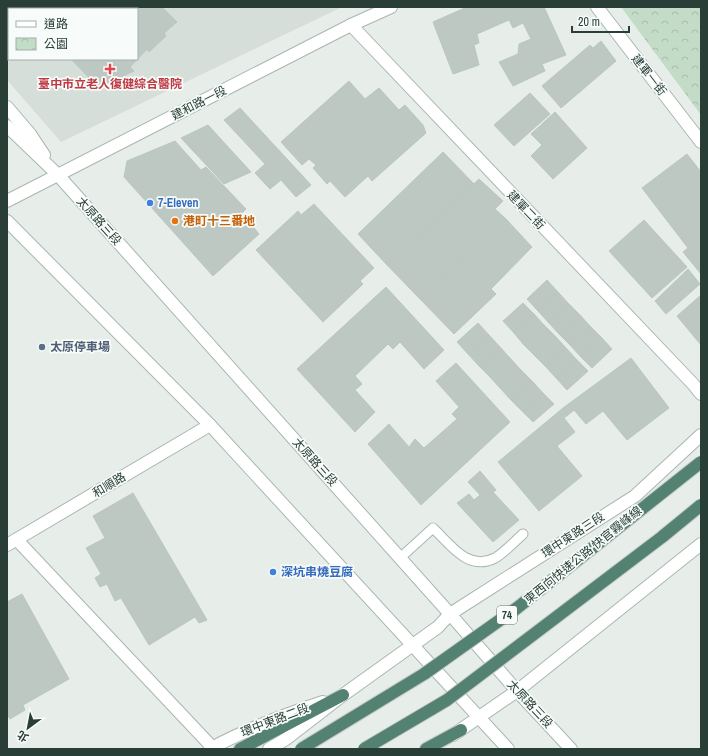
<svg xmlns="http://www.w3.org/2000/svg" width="708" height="756" font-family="'Archivo Narrow','Noto Sans TC',sans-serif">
<defs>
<pattern id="park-crowns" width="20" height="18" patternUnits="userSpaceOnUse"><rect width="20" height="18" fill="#c3dcc7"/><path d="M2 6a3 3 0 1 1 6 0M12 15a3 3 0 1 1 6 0" fill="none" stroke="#a8beac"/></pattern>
</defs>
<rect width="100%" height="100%" fill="#e7eeea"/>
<!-- built -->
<path fill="#d5ded9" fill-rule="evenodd" d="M 7,7 L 342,7 L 61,142 L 7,80 ZM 9,9 L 137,9 L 137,59 L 9,59 Z"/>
<!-- park -->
<path fill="url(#park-crowns)" d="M 621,7 L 701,7 L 701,115 Z"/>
<!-- building -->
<g fill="#bdc8c3" stroke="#bac7c0">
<path d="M 31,7 L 162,7 L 177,22 L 164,33 L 166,36 L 149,52 L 147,49 L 130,67 L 134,71 L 98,87 L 71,59 L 137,59 L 137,9 L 32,9 Z"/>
<path d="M 467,7 L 544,7 L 566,55 L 542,64 L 545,71 L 513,86 L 499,62 L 518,54 L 519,44 L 531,39 L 523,23 L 513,28 L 509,20 L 477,34 L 479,43 L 474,45 L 479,65 L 453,74 L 433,22 Z"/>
<path d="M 601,41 L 616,61 L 561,108 L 542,86 L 590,45 L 593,48 Z"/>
<path d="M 349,81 L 365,99 L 379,88 L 399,110 L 405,105 L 423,125 L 426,133 L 372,181 L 368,176 L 345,197 L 330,181 L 327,184 L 313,168 L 316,165 L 309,159 L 302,165 L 281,142 Z"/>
<path d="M 530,93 L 550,114 L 514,146 L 494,125 Z"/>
<path d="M 240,108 L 311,185 L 296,197 L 281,180 L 270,189 L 255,173 L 265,164 L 224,120 Z"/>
<path d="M 555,112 L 587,148 L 553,179 L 531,156 L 542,145 L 531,134 Z"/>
<path d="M 208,125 L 251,172 L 224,184 L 181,138 Z"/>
<path d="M 175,141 L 201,170 L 206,167 L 246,209 L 242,213 L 259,234 L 213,276 L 124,177 L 127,161 Z"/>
<path d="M 443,152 L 474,184 L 387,265 L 358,234 Z"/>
<path d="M 687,154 L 701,172 L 701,274 L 683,252 L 688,248 L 642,188 Z"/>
<path d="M 479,179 L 503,201 L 495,209 L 506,219 L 421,300 L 387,265 Z"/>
<path d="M 314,204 L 374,268 L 360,281 L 363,284 L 323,322 L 256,250 L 298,211 L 301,215 Z"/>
<path d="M 506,219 L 532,247 L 491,289 L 496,294 L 454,334 L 421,300 Z"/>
<path d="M 644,220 L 687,267 L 652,298 L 609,251 Z"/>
<path d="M 688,269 L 700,284 L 666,314 L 655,301 Z"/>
<path d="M 547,280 L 558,292 L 538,311 L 527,299 Z"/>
<path d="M 386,287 L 444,350 L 424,369 L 400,342 L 393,349 L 388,344 L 355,376 L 362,384 L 355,390 L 375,412 L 355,432 L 297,369 Z"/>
<path d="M 558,292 L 568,303 L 548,322 L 538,311 Z"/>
<path d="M 701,295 L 701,345 L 677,316 Z"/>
<path d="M 523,303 L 534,314 L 514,333 L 503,321 Z"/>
<path d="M 568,303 L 580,315 L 559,334 L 548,322 Z"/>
<path d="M 534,314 L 544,325 L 524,345 L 514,333 Z"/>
<path d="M 580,315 L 590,326 L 570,345 L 559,334 Z"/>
<path d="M 478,323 L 489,335 L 468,354 L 457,342 Z"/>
<path d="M 544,325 L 556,337 L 535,356 L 524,345 Z"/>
<path d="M 590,326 L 602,338 L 581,357 L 570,345 Z"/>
<path d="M 489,335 L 500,347 L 479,366 L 468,354 Z"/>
<path d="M 556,337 L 566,348 L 546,367 L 535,356 Z"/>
<path d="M 602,338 L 612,349 L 592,368 L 581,357 Z"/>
<path d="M 500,347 L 510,358 L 490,377 L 479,366 Z"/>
<path d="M 566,348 L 577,360 L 557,379 L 546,367 Z"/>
<path d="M 510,358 L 521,370 L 501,389 L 490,377 Z"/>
<path d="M 631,358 L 669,408 L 627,440 L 603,411 L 586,424 L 574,410 L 568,415 L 563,408 Z"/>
<path d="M 577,360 L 588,371 L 567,390 L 557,379 Z"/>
<path d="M 456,363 L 510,422 L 421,505 L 368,444 L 389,424 L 409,447 L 415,439 L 424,448 L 457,419 L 452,414 L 459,407 L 436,381 Z"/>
<path d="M 521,370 L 532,381 L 511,400 L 501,389 Z"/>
<path d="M 532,381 L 543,393 L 523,412 L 511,400 Z"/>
<path d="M 543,393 L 554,404 L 533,422 L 523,412 Z"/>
<path d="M 563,408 L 568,415 L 564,418 L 575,432 L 557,446 L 582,476 L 539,511 L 498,462 Z"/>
<path d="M 480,471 L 496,490 L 493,492 L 519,520 L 493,542 L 457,503 L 469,494 L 474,500 L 480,495 L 468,482 Z"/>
<path d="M 133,493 L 207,620 L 199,623 L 195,617 L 149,645 L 121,598 L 115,601 L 107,584 L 100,587 L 95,578 L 101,574 L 86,548 L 105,538 L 93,516 Z"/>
<path d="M 22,594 L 69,679 L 23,705 L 25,710 L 10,719 L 7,714 L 7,602 Z"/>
</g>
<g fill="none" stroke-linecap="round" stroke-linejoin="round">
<!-- service casing -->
<g stroke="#aab6b0" stroke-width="11">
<path id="service" d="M 400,558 L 433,528 C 450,544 468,572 495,558 C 504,553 515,541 523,534"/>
</g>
<!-- minor casing -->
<g stroke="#aab6b0" stroke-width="14">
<g id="minor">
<path d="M 597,7 L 701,142"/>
<path d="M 351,25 L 693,384 L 701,394"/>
<path d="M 7,201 L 351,25 L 391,7"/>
<path d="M 17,540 L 213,748"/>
<path d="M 7,545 L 210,425"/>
<path d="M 453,735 L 517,691 L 701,544"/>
<path d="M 210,749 C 246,729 284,715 323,702"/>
<path d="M 269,749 L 286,739 L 343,695 L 438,627 L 450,614 L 635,496 L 701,435"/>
</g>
</g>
<!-- secondary casing -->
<g stroke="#a7b8b0" stroke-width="14">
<g id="secondary">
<path d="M 7,107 L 30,134 L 44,155"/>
<path d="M 7,126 L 58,175 L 450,614 L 517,691 L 571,749"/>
<path d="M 7,221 L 210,425 L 508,749"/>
</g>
</g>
<!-- trunk casing -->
<g stroke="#c3c9c7" stroke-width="14">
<g id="trunk">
<path d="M 240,749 L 343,695"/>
<path d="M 426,749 L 461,730"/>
</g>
</g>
<!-- service -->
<use href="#service" stroke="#fff" stroke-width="9"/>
<!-- minor -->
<use href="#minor" stroke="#fff" stroke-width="12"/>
<!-- secondary -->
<use href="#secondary" stroke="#fff" stroke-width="12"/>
<!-- trunk -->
<use href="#trunk" stroke="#548272" stroke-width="12"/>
<!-- trunk-bridge casing -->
<g stroke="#c3c9c7" stroke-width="14" stroke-linecap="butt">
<g id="trunk-bridge">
<path d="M 301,749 L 424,674 L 517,608 L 701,462"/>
<path d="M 364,749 L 447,700 L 662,537 L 701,505"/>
</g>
</g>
<!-- trunk-bridge -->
<use href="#trunk-bridge" stroke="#548272" stroke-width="12"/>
</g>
<!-- markers -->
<path fill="#e0444e" stroke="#f7fbf9" stroke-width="1.5" d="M108 63h4v4h4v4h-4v4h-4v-4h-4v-4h4z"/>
<g fill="#3f7fe0" stroke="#f7fbf9" stroke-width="1.5">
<circle cx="150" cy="203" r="4"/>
<circle cx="273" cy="572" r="4"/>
</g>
<circle fill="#e8710a" stroke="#f7fbf9" stroke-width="1.5" cx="175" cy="221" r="4"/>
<circle fill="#5c6f8a" stroke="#f7fbf9" stroke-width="1.5" cx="42" cy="347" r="4"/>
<g text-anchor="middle" stroke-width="3.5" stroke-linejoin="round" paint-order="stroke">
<!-- shield labels -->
<rect fill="#f7fbf9" stroke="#667770" stroke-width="1" x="497" y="606" width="20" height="18" rx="3"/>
<g font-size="11" font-weight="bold" fill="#283e36">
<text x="507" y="619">74</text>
</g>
<!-- street labels -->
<g font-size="12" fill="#283e36" stroke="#f7fbf9">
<text transform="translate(649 75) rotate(52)" y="4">建軍一街</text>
<text transform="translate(199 103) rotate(-27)" y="4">建和路一段</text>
<text transform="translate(526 210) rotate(46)" y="4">建軍二街</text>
<text transform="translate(99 221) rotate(48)" y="4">太原路三段</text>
<text transform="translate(315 462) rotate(48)" y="4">太原路三段</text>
<text transform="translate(109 485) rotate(-31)" y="4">和順路</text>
<text transform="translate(573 535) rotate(-33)" y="4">環中東路三段</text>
<text transform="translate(583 555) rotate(-39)" y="4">東西向快速公路 快官霧峰線</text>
<text transform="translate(530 704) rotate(47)" y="4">太原路三段</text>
<text transform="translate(275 720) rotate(-21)" y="4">環中東路二段</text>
</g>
<!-- health labels -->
<g font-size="12" font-weight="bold" fill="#be3a42" stroke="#f7fbf9">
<text x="110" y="88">臺中市立老人復健綜合醫院</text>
</g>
<!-- shop labels -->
<g font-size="12" font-weight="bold" fill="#366cbe" stroke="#f7fbf9" text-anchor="start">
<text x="158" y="207">7-Eleven</text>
<text x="281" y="576">深坑串燒豆腐</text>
</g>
<!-- food labels -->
<g font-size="12" font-weight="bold" fill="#c56008" stroke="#f7fbf9" text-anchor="start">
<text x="183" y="225">港町十三番地</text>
</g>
<!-- service labels -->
<g font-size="12" font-weight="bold" fill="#4e5e75" stroke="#f7fbf9" text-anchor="start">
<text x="50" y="351">太原停車場</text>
</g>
</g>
<!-- border -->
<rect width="708" height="756" fill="none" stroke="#283e36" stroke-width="16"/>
<!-- legend -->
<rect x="8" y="8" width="130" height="52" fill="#f7fbf9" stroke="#a4afab"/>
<rect x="16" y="21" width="20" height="6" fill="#ffffff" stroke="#a4afab"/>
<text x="44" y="28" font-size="12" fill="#283e36">道路</text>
<rect x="16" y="38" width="20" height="12" fill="url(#park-crowns)" stroke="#a4afab"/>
<text x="44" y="48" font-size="12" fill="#283e36">公園</text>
<!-- north arrow -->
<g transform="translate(28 728) rotate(212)" stroke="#f7fbf9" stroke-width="3" paint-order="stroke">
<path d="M0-3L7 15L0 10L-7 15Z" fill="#283e36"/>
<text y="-6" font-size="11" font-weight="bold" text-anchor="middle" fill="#283e36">北</text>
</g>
<!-- scale -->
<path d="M572 26v6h57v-6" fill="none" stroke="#283e36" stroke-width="2"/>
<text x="578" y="26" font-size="12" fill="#283e36" stroke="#f7fbf9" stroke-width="3" paint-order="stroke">20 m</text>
</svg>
